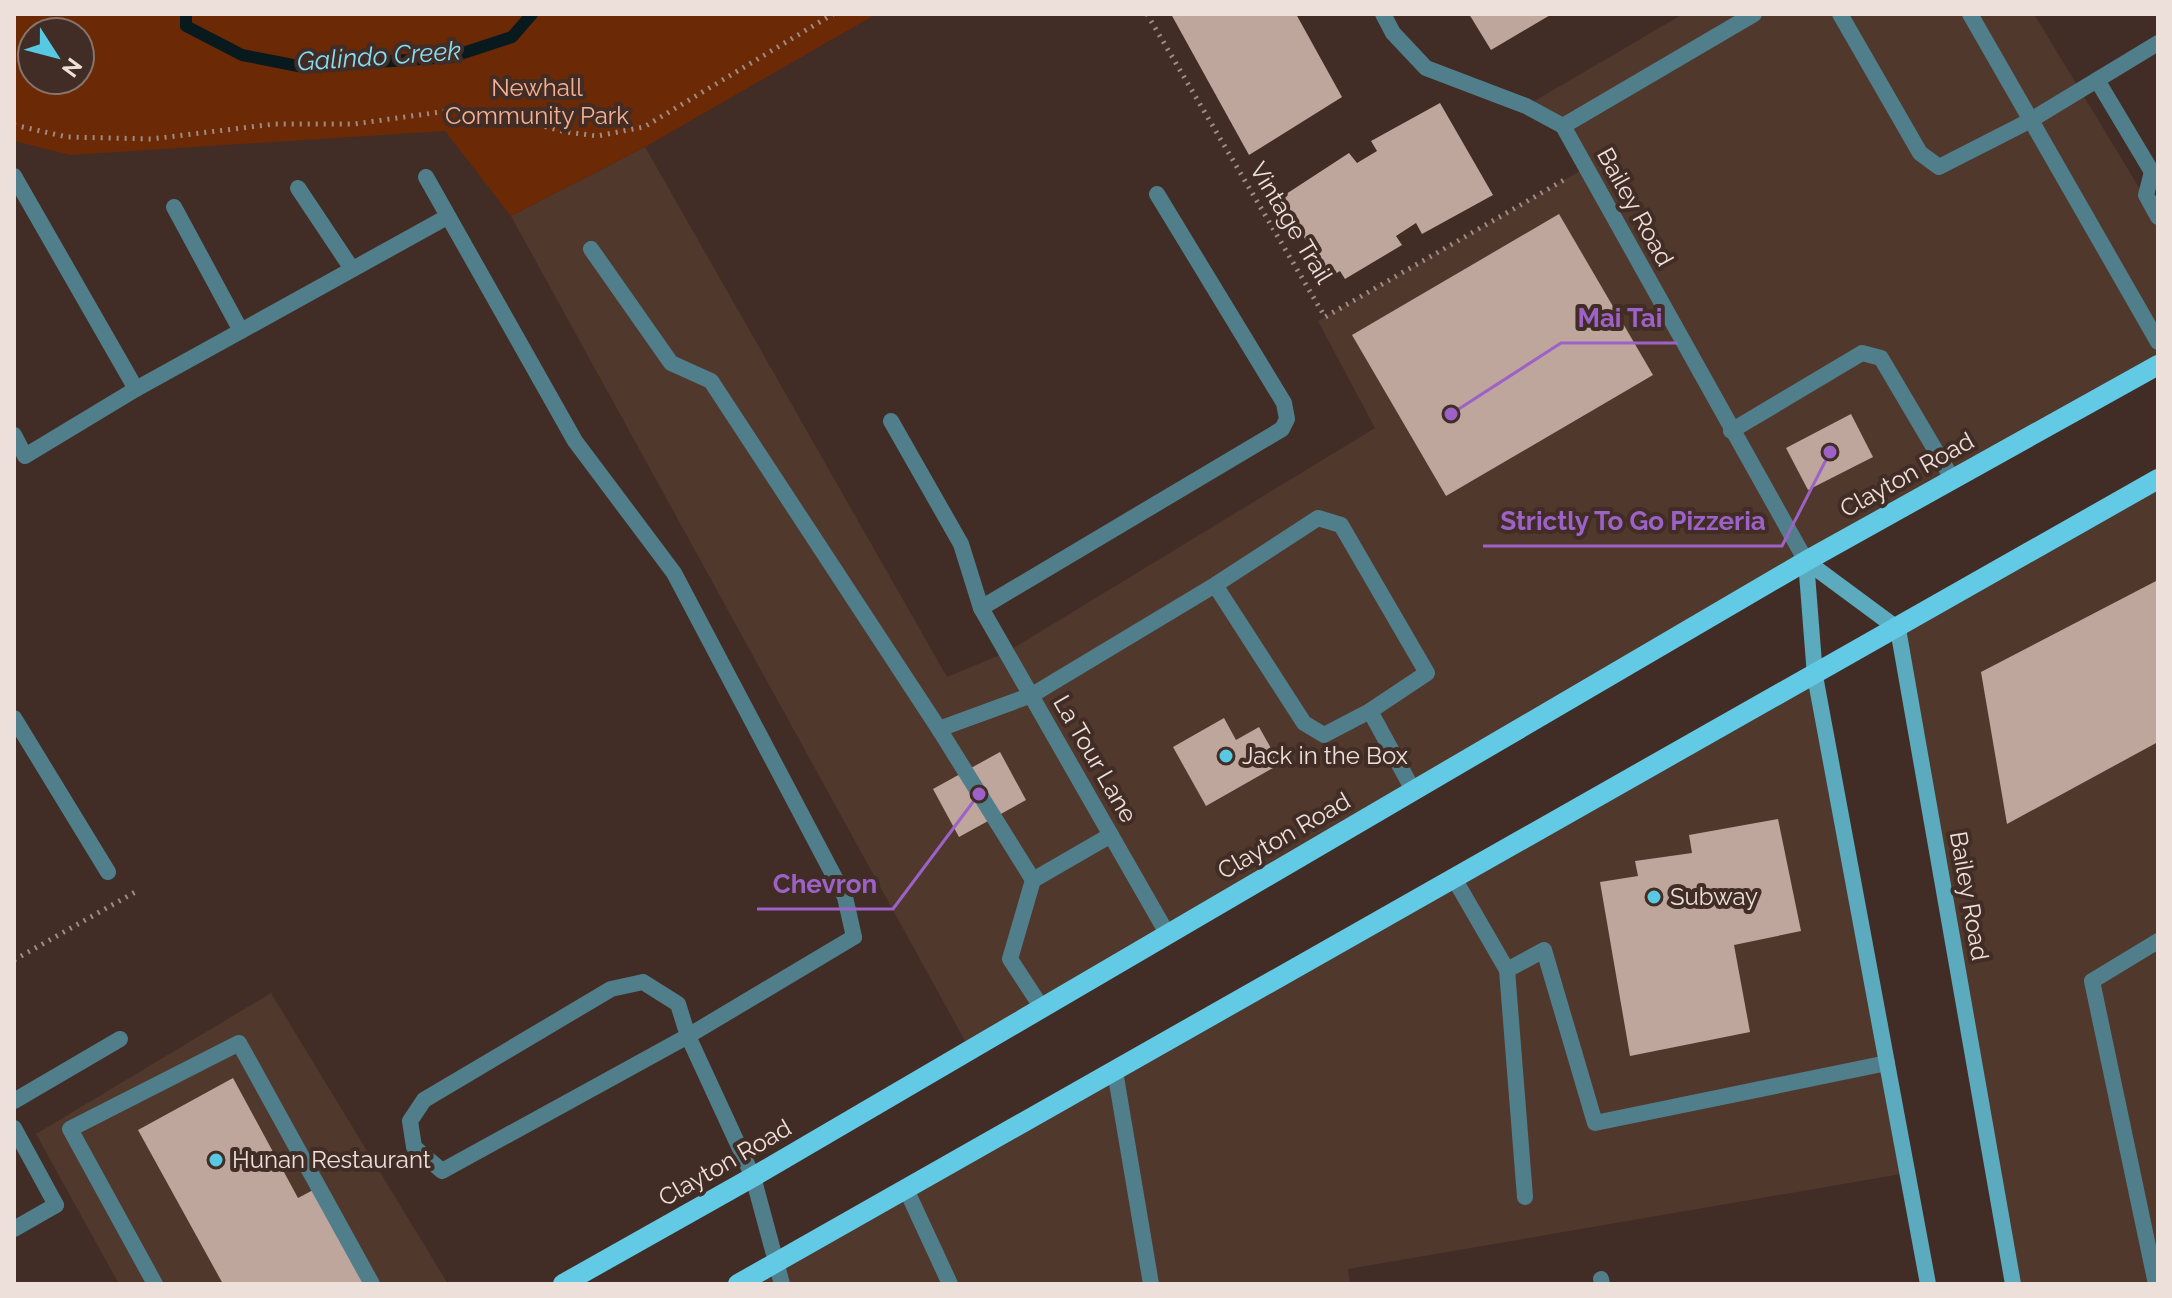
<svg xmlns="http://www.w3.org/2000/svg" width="2172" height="1298" font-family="Raleway,sans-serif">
<rect width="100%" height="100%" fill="#412d25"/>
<!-- built -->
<g fill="#51382d">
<path d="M 1683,14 L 2034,14 L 2158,219 L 2158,365 L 970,1050 L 511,216 L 645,147 L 947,677 L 1007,652 L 1375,428 L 1318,321 L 1585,168 L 1563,126 L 1526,106 Z"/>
<path d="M 2158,479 L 2158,1284 L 2013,1284 L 1898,629 Z"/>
<path d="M 1815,676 L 1907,1173 L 1348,1269 L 1350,1284 L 738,1284 Z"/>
<path d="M 271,993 L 448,1284 L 119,1284 L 36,1134 Z"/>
</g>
<!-- green -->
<path fill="#6c2905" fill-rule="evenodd" d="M 14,14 L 876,14 L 645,147 L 511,216 L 445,131 L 70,155 L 14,141 ZM 80,32 L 80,80 L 32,80 L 32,32 Z"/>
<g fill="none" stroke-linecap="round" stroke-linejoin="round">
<!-- stream -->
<path stroke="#091a1e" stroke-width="12" d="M 186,14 L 186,26 L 242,55 L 303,67 L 451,57 L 512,37 L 532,14"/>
</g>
<!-- building -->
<g fill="#bea69c">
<path d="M 1171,14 L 1296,14 L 1342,97 L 1249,155 Z"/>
<path d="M 1469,14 L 1552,14 L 1491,50 Z"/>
<path d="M 1440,103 L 1493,195 L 1422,234 L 1416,223 L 1396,236 L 1402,245 L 1345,279 L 1340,271 L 1329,278 L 1280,198 L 1349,153 L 1357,163 L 1377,151 L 1371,141 Z"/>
<path d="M 1559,214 L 1653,375 L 1446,496 L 1352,335 Z"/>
<path d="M 1851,414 L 1873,457 L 1808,490 L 1786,448 Z"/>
<path d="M 2158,580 L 2158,742 L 2007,824 L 1981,672 Z"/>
<path d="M 1224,718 L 1236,740 L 1259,727 L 1280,764 L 1206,806 L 1173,747 Z"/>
<path d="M 1000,752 L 1026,800 L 959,837 L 933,789 Z"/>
<path d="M 1778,819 L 1801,931 L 1734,945 L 1750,1032 L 1630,1056 L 1600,882 L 1638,876 L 1635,861 L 1692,853 L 1689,835 Z"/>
<path d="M 233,1078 L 298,1198 L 315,1189 L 367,1284 L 223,1284 L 138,1130 Z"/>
</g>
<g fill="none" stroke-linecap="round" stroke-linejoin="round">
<!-- path -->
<g stroke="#9d8c85" stroke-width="5" stroke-dasharray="2 6" stroke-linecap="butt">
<path d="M 1147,14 L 1325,317 L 1564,180"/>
<path d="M 14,125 L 67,137 L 151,139 L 275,124 L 354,124 L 455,110 L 496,114 L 566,132 L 597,136 L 644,127 L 833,14"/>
<path d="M 14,960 L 137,891"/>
</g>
<!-- lane -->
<g stroke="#507f8b" stroke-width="16">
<path d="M 1840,14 L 1920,153 L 1939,167 L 2031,120 L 2158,43"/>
<path d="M 1970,14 L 2158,342"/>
<path d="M 2097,80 L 2152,172 L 2158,177"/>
<path d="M 1563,126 L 1754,14"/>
<path d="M 2152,172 L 2146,195 L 2158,217"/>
<path d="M 14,176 L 136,389"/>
<path d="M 426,177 L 575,441 L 674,573 L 845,897 L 854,937 L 688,1036 L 442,1171 L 414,1147 L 410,1121 L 424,1100 L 611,989 L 643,982 L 678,1004 L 688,1036 L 753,1177"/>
<path d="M 298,188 L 352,269"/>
<path d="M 174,207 L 241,331"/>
<path d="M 591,249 L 671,363 L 711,381 L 939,729 L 1032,695 L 1215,585 L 1318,518 L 1341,525 L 1427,673 L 1370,711 L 1324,735 L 1304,723 L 1215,585"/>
<path d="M 891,421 L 961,544 L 981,608 L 1282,429 L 1287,419 L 1284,403 L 1157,194"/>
<path d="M 1731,431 L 1862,353 L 1881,358 L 1953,480"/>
<path d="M 14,435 L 25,456 L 136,389 L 447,217"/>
<path d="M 1370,711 L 1413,790"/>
<path d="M 14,718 L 108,872"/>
<path d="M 939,729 L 1033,880 L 1010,959 L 1042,1008"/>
<path d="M 1033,880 L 1111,835"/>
<path d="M 1455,880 L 1507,970 L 1525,1197"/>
<path d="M 1507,970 L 1544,950 L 1595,1123 L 1887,1063"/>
<path d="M 1115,1071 L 1151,1284"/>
<path d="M 14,1101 L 120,1039"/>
<path d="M 14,1128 L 56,1205"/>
<path d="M 906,1189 L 950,1284"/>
<path d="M 1601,1279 L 1602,1284"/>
<path d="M 155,1284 L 70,1129 L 239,1043 L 372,1284"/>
<path d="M 2156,1284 L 2092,981 L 2158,941"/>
</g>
<!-- street -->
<g stroke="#507f8b" stroke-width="16">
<path d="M 1383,14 L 1393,33 L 1426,68 L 1526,106 L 1563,126 L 1806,561"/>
<path d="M 981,608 L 1168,935"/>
<path d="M 753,1177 L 782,1284"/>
<path d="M 14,1229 L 56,1205"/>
</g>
<!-- secondary -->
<g stroke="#5baabd" stroke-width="16">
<path d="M 1806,561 L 1898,629 L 2013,1284"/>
<path d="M 1806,561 L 1815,676 L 1928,1284"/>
</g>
<!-- primary -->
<g stroke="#62cae4" stroke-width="20">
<path d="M 563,1284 L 753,1177 L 1806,561 L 2158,365"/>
<path d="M 738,1284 L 2158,479"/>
</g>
</g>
<!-- markers -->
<g fill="#58c9e3" stroke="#412d25" stroke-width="3">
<circle cx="1226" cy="756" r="8"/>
<circle cx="1654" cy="897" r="8"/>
<circle cx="216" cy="1160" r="8"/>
</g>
<g text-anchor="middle" stroke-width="8" stroke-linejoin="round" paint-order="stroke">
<!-- park labels -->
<g font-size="24" fill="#f6b194" stroke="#412d25">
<text x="537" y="96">Newhall<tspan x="537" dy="28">Community Park</tspan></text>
</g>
<!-- street labels -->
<g font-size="24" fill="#ede0da" stroke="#412d25">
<text transform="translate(1635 207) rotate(61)" y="8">Bailey Road</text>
<text transform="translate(1291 223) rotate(59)" y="8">Vintage Trail</text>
<text transform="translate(1907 475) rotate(-29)" y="8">Clayton Road</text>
<text transform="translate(1095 759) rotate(60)" y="8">La Tour Lane</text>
<text transform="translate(1284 836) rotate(-30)" y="8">Clayton Road</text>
<text transform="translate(1969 896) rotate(80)" y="8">Bailey Road</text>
<text transform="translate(725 1163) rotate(-30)" y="8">Clayton Road</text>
</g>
<!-- poi labels -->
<g font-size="24" fill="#ede0da" stroke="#412d25" text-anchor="start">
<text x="1242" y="764">Jack in the Box</text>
<text x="1670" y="905">Subway</text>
<text x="232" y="1168">Hunan Restaurant</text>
</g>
<!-- water labels -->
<g font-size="26" font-style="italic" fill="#85def4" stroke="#412d25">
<text transform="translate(379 56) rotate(-4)" y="9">Galindo Creek</text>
</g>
</g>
<!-- callouts -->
<path fill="none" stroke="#9d62c7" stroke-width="3" d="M1451 414L1561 343H1678M1830 452L1782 546H1483M979 794L893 909H757"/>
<g fill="#9d62c7" stroke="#412d25" stroke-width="3">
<circle cx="1451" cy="414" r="8"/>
<circle cx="1830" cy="452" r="8"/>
<circle cx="979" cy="794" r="8"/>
</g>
<g font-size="26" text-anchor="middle" font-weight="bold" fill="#9d62c7" stroke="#412d25" stroke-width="8" stroke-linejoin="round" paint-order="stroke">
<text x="1620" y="327">Mai Tai</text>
<text x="1633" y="530">Strictly To Go Pizzeria</text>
<text x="825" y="893">Chevron</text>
</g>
<!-- border -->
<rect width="2172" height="1298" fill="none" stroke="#ede0da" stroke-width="32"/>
<!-- north arrow -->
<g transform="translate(56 56) rotate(126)"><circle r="38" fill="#412d25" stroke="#86756d" stroke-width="2"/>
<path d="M0-6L14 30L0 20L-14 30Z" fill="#58c9e3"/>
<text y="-12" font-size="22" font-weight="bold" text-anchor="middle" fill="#ede0da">N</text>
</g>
</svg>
